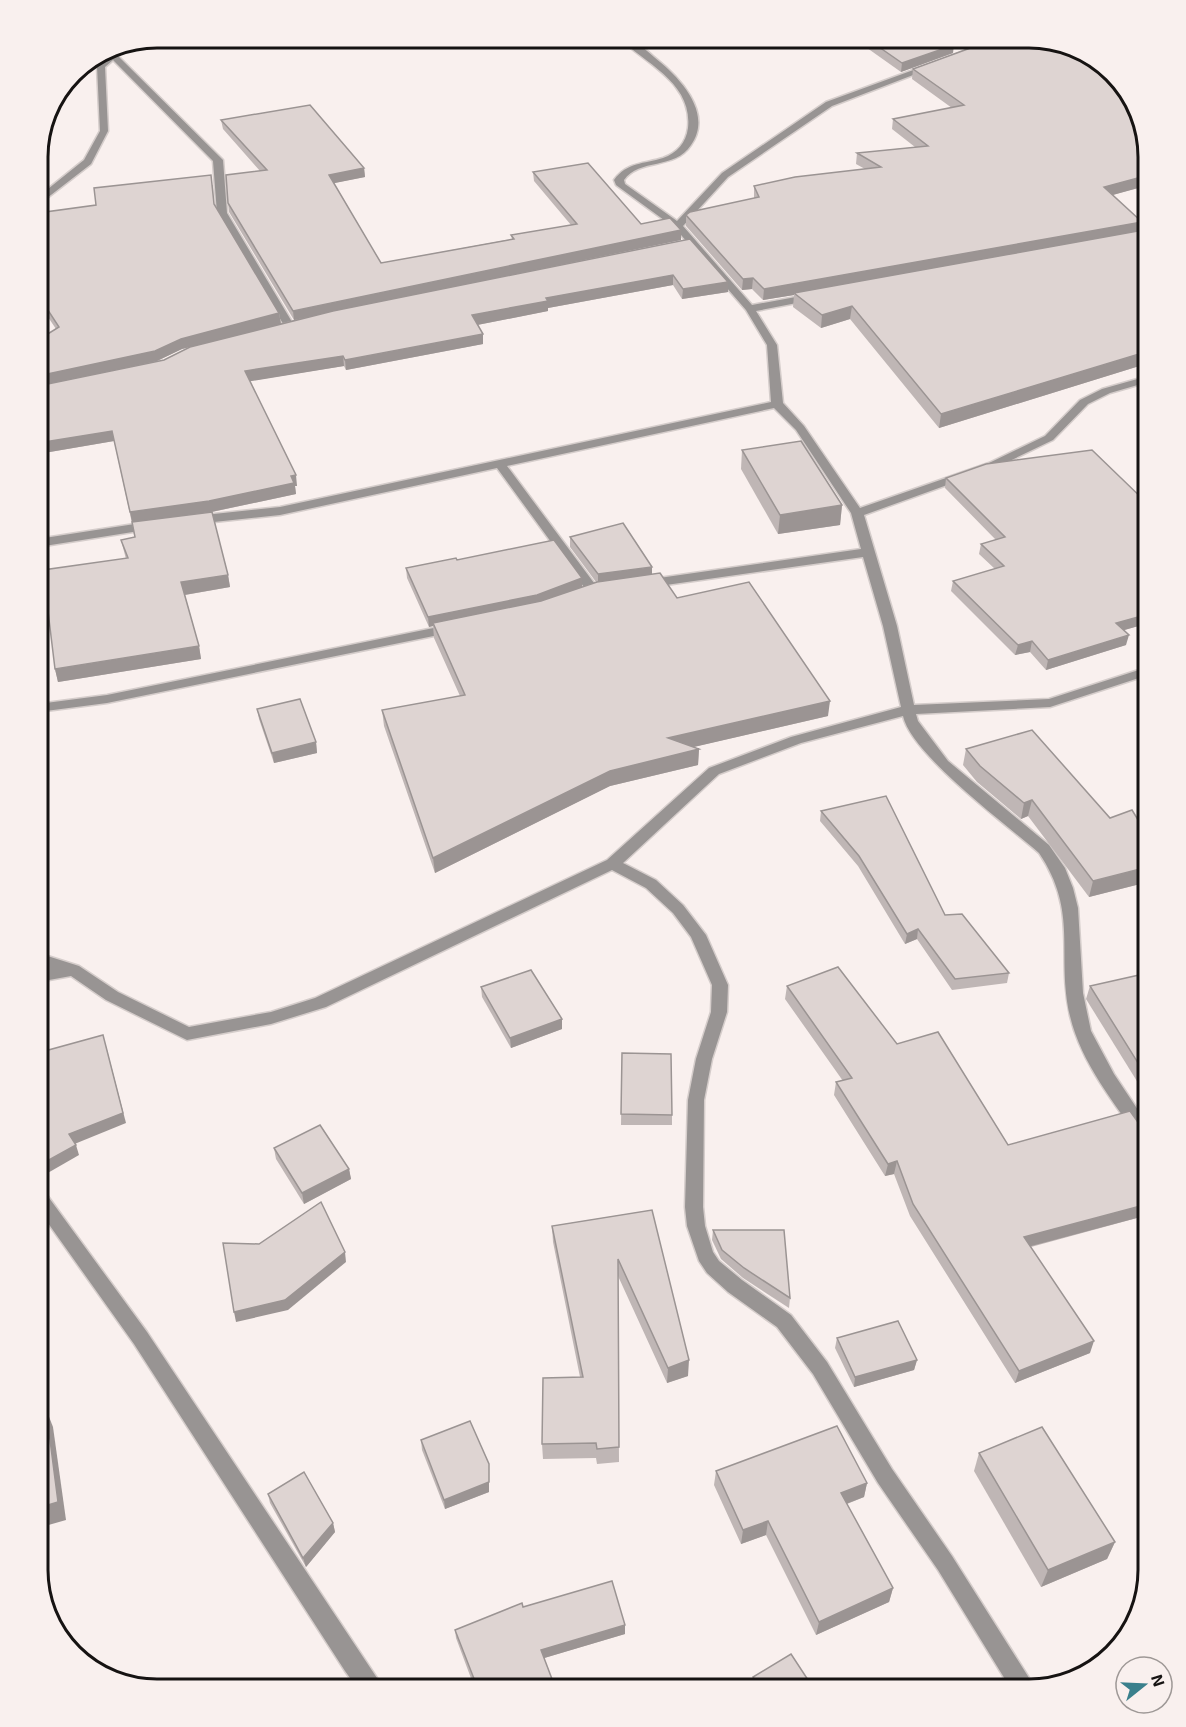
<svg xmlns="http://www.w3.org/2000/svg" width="1186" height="1727" font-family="'Exo 2',sans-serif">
<rect width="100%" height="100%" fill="#f9f0ee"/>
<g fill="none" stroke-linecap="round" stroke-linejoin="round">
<!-- minor casing -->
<g stroke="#d5cdcb" stroke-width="3">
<g id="minor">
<path d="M 619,38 C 632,37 644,48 654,57 C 678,76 714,112 691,145 C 675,170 639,158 624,180 L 625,184 L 677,221 L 722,173 L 826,102 L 927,65 L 934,67 L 832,106 L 728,177 L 683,226 L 752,305 L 812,294 L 817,297 L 812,300 L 756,311 L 777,345 L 783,403 L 804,426 L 860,508 L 989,463 L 1045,436 L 1080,400 L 1102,389 L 1148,376 L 1148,382 L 1110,393 L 1088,404 L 1053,440 L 997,467 L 864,515 L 897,626 L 914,705 L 1049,699 L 1148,667 L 1148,675 L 1050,707 L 916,714 L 918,721 L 948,761 L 1049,845 L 1065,868 L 1073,888 L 1078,908 L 1083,993 L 1091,1031 L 1114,1074 L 1148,1125 L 1148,1145 L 1142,1143 C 1115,1104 1081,1063 1070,1016 C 1056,954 1079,912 1039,853 C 1007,825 911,754 903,716 L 801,743 L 719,774 L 623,863 L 656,880 L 683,905 L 706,935 L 728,985 L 727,1012 L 712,1059 L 704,1100 L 703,1207 L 705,1226 L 713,1252 L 719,1261 L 742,1280 L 791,1315 L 827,1362 L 892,1469 L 952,1556 L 1031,1681 L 1034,1688 L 1011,1689 L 938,1570 L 878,1483 L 813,1374 L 777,1327 L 728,1292 L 707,1273 L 699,1261 L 687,1226 L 685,1207 L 688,1100 L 696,1059 L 711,1012 L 712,985 L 691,937 L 673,913 L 646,888 L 612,870 L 326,1007 L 271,1024 L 187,1040 L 106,1000 L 71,976 L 38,982 L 38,970 L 49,968 L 38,965 L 38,953 L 79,966 L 118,992 L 189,1027 L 271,1012 L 315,998 L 607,860 L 709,768 L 791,737 L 901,707 L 883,626 L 863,557 L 645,588 L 639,584 L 645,580 L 861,549 L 851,513 L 796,430 L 774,408 L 507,466 L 600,591 L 594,595 L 589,594 L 497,468 L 280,515 L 195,524 L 189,520 L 195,516 L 280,507 L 771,402 L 767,345 L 746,310 L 675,228 L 616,185 L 614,180 C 627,162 644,164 663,158 C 677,153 686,143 688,128 C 693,83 646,64 619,38 Z"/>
<path d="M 975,38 L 983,38 L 971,55 L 952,60 L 952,56 L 965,51 Z"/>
<path d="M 133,42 L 118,56 L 223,160 L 227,213 L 295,327 L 294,329 L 286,329 L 285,327 L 217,213 L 213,161 L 113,60 L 105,67 L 108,131 L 91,164 L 38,205 L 38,197 L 84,160 L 100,131 L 97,66 L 108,56 L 104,52 L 109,48 L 113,52 L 122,44 Z"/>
<path d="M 154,521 L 158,522 L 158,528 L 38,547 L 38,539 Z"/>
<path d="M 453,624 L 460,628 L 458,631 L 107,703 L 38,712 L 38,704 L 107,695 Z"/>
<path d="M 38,1189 L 44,1191 L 147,1332 L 379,1681 L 382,1689 L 358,1689 L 345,1671 L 134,1344 L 38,1209 Z"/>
</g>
</g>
<!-- minor -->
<use href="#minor" fill="#989493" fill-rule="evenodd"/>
</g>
<!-- wall -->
<g fill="#bfb6b5" fill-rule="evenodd">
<path d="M 853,38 L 941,38 L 953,53 L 901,72 Z"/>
<path d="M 913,69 L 1149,157 L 1149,185 L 1112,195 L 1141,230 L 1149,229 L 1149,363 L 939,428 L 850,319 L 821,328 L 793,307 L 794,295 L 763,300 L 752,289 L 742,290 L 686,226 L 686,215 L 754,198 L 754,186 L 865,169 L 856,164 L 857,153 L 915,147 L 892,129 L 893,119 L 952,108 L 912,79 Z"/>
<path d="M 221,120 L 364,168 L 365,177 L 334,183 L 381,263 L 512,239 L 511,235 L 571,225 L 534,181 L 533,172 L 641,224 L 681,240 L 544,268 L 690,239 L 728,292 L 682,299 L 673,285 L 548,308 L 548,311 L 477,325 L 483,334 L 483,344 L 346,370 L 344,366 L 250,381 L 297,486 L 295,486 L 296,494 L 212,512 L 228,575 L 230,587 L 185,595 L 199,646 L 201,659 L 58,682 L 55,669 L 126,559 L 121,540 L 135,537 L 114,441 L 38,454 L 38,340 L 56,329 L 38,302 L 38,213 L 96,205 L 213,185 L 214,206 L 279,313 L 281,324 L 194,346 L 294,320 L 229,212 L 228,203 L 260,171 L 223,129 ZM 190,347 L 164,360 L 157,361 L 182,349 Z"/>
<path d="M 742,450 L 842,505 L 840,525 L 778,534 L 741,469 Z"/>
<path d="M 946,478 L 1149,505 L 1149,623 L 1124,630 L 1126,645 L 1046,670 L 1030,652 L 1015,655 L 951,591 L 953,581 L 995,569 L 979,554 L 981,544 L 996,540 L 945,488 Z"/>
<path d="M 570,537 L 652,574 L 677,598 L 828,716 L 693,747 L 699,749 L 698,765 L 610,786 L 435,873 L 384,726 L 382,710 L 460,696 L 434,638 L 433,626 L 429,627 L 407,578 L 406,568 L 457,560 L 582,578 L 582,587 L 596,582 L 570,547 Z"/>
<path d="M 257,709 L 316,742 L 317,753 L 274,763 L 259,719 Z"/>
<path d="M 966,749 L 1148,836 L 1148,882 L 1089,897 L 1028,816 L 1021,819 L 977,782 L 963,765 Z"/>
<path d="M 821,811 L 945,915 L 1009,973 L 1007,983 L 952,990 L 917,939 L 905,944 L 858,866 L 820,821 Z"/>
<path d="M 1148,973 L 1148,1099 L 1086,999 L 1090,986 Z"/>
<path d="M 787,986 L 897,1044 L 1008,1145 L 1148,1215 L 1031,1247 L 1090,1353 L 1015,1383 L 910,1216 L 894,1174 L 885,1176 L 834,1095 L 836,1082 L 843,1081 L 785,999 Z"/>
<path d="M 481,987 L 562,1019 L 562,1029 L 511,1048 L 482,997 Z"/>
<path d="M 622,1053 L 672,1115 L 672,1125 L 621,1125 Z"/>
<path d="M 1148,1110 L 1148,1122 L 1146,1118 Z"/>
<path d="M 274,1148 L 349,1169 L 351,1179 L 304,1204 L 276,1159 Z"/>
<path d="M 652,1210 L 688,1376 L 667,1383 L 618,1276 L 619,1462 L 597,1464 L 596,1458 L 543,1459 L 542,1444 L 580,1377 L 553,1242 L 552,1226 Z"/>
<path d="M 713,1230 L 790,1298 L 789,1308 L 743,1278 L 721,1259 L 712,1240 Z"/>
<path d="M 837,1338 L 917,1360 L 914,1370 L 854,1387 L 835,1348 Z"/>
<path d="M 421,1440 L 489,1464 L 489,1492 L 445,1509 L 422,1450 Z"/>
<path d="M 979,1453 L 1115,1542 L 1107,1559 L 1041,1587 L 974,1471 Z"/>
<path d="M 716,1471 L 867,1483 L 864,1497 L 847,1504 L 893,1588 L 889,1602 L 816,1635 L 766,1535 L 741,1544 L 714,1485 Z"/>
<path d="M 268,1494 L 333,1523 L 335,1532 L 306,1567 L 270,1503 Z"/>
<path d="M 523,1607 L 625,1634 L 544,1658 L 555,1687 L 556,1689 L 475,1689 L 456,1638 L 455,1630 Z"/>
<path d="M 753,1677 L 814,1689 L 754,1689 L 752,1685 Z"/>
</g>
<!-- shaded-wall -->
<g fill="#9b9493">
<path d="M 954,45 L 953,53 L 901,72 L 902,63 Z"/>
<path d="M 364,168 L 365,177 L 330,184 L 329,175 Z"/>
<path d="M 1149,175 L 1149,185 L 1102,198 L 1104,187 Z"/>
<path d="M 1142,222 L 1140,232 L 794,293 L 794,295 L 763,300 L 764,289 Z"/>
<path d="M 681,230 L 681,240 L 294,320 L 293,311 Z"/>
<path d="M 673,275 L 673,285 L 548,308 L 548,311 L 472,326 L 472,315 L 546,298 Z"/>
<path d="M 753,278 L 752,289 L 742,290 L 743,279 Z"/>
<path d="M 728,282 L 728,292 L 682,299 L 683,289 Z"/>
<path d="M 852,306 L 850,319 L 821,328 L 822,315 Z"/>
<path d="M 279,313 L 281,324 L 182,349 L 157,361 L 38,387 L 38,376 Z"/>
<path d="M 483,334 L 483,344 L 346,370 L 345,360 Z"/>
<path d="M 1149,351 L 1149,363 L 939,428 L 941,414 Z"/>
<path d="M 343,356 L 344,366 L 246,382 L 245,371 Z"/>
<path d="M 112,431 L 114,441 L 38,454 L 38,443 Z"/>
<path d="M 296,475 L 297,486 L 295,486 L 296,494 L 211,512 L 132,522 L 130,512 Z"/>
<path d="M 842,505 L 840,525 L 778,534 L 780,515 Z"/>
<path d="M 652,567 L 652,577 L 598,585 L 598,574 Z"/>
<path d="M 228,575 L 230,587 L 184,595 L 181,582 Z"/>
<path d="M 582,578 L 582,588 L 537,605 L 433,623 L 433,626 L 429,627 L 428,617 Z"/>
<path d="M 1149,614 L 1149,623 L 1114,633 L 1116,623 Z"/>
<path d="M 1129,635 L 1126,645 L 1046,670 L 1048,660 Z"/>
<path d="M 1032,641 L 1030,652 L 1015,655 L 1018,645 Z"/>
<path d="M 199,646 L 201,659 L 58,682 L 55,669 Z"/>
<path d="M 830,701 L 828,716 L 668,753 L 668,738 Z"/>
<path d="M 316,742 L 317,753 L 274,763 L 272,753 Z"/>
<path d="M 699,749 L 698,765 L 610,786 L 435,873 L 433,858 L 610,771 Z"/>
<path d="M 1032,800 L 1028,816 L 1021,819 L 1024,803 Z"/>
<path d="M 1148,867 L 1148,882 L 1089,897 L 1093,881 Z"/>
<path d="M 918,929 L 917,939 L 905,944 L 907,934 Z"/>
<path d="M 562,1019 L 562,1029 L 511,1048 L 510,1038 Z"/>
<path d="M 106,1046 L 126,1123 L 72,1145 L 69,1134 Z"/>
<path d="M 76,1145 L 79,1155 L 39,1178 L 38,1173 L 38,1166 Z"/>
<path d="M 897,1161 L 894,1174 L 885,1176 L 888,1164 Z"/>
<path d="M 349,1169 L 351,1179 L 304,1204 L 302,1193 Z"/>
<path d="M 1148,1204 L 1148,1215 L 1020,1249 L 1024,1237 Z"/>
<path d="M 345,1252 L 346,1262 L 288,1310 L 236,1322 L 234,1312 Z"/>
<path d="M 1094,1341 L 1090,1353 L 1015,1383 L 1019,1371 Z"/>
<path d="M 689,1360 L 688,1376 L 667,1383 L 668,1368 Z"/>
<path d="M 917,1360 L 914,1370 L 854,1387 L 855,1377 Z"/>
<path d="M 46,1409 L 53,1427 L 66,1520 L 38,1528 L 38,1508 Z"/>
<path d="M 489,1464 L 489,1492 L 445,1509 L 444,1500 Z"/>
<path d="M 867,1483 L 864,1497 L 838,1507 L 841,1493 Z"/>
<path d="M 768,1521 L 766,1535 L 741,1544 L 743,1530 Z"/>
<path d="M 333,1523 L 335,1532 L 306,1567 L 303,1558 Z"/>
<path d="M 1115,1542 L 1107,1559 L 1041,1587 L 1048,1570 Z"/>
<path d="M 893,1588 L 889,1602 L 816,1635 L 819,1622 Z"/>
<path d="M 625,1625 L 625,1634 L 541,1659 L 541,1650 Z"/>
</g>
<!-- building -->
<g fill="#ded4d2" stroke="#9b9493" stroke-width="1.5">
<path d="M 866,38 L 941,38 L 954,45 L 902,63 Z"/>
<path d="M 1006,38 L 1036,38 L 1089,54 L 1133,98 L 1149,157 L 1149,175 L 1104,187 L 1142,222 L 764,289 L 753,278 L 743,279 L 686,215 L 690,212 L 759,197 L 754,186 L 795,177 L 881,167 L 857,153 L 928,146 L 893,119 L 964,105 L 913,69 L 973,47 L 976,44 Z"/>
<path d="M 310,105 L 364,168 L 329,175 L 381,263 L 514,239 L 511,235 L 577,224 L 533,172 L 588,163 L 641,224 L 670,218 L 681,230 L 293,311 L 228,203 L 226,175 L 267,170 L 221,120 Z"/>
<path d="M 211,175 L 214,204 L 279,313 L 181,339 L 155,351 L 38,376 L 38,340 L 59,327 L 38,295 L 38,213 L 96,205 L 94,188 Z"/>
<path d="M 1149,229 L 1149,351 L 941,414 L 852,306 L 822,315 L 794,293 Z"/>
<path d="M 690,239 L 728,282 L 683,289 L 673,275 L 546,298 L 548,301 L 472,315 L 483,334 L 345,360 L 343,356 L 245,371 L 296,475 L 291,476 L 294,483 L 209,501 L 130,512 L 112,431 L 38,443 L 38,386 L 164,360 L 190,347 L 333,311 Z"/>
<path d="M 801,441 L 842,505 L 780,515 L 742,450 Z"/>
<path d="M 1092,450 L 1149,505 L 1149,614 L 1116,623 L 1129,635 L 1048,660 L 1032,641 L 1018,645 L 953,581 L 1004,566 L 981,544 L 1005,537 L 946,478 L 986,464 Z"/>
<path d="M 212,512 L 228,575 L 181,582 L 199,646 L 55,669 L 43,570 L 128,558 L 121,540 L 135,537 L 132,522 Z"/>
<path d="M 623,523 L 652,567 L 598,574 L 570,537 Z"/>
<path d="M 554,540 L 582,578 L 537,595 L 428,617 L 406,568 L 456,558 L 457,560 Z"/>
<path d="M 660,573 L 677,598 L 749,582 L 830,701 L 668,738 L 699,749 L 610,771 L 433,858 L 382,710 L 465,695 L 433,623 L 541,601 L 597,582 Z"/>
<path d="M 300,699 L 316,742 L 272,753 L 257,709 Z"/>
<path d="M 1032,730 L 1110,818 L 1132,810 L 1148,836 L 1148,867 L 1093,881 L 1032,800 L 1024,803 L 980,766 L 966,749 Z"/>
<path d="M 886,796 L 945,915 L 962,914 L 1009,973 L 955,979 L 918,929 L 907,934 L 859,856 L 821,811 Z"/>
<path d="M 838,967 L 897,1044 L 938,1032 L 1008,1145 L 1130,1111 L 1145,1132 L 1148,1133 L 1148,1204 L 1024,1237 L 1094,1341 L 1019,1371 L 913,1204 L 897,1161 L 888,1164 L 836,1082 L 852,1078 L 787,986 Z"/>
<path d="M 531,970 L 562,1019 L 510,1038 L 481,987 Z"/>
<path d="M 1148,973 L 1148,1079 L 1090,986 Z"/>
<path d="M 103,1035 L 123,1113 L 69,1134 L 76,1145 L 38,1166 L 38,1040 L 41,1052 Z"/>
<path d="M 622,1053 L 671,1054 L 672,1115 L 621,1114 Z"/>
<path d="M 320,1125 L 349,1169 L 302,1193 L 274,1148 Z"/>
<path d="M 321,1202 L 345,1252 L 285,1300 L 234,1312 L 223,1243 L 259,1244 Z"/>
<path d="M 652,1210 L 689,1360 L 668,1368 L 618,1259 L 619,1447 L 597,1449 L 596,1443 L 542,1444 L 543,1378 L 583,1377 L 552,1226 Z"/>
<path d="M 713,1230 L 784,1230 L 790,1298 L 744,1268 L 722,1250 Z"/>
<path d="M 898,1321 L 917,1360 L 855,1377 L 837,1338 Z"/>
<path d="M 46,1409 L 58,1502 L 38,1508 L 38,1411 Z"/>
<path d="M 470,1421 L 489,1464 L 489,1482 L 444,1500 L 421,1440 Z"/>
<path d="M 837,1426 L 867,1483 L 841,1493 L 893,1588 L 819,1622 L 768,1521 L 743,1530 L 716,1471 Z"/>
<path d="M 1042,1427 L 1115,1542 L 1048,1570 L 979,1453 Z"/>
<path d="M 304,1472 L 333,1523 L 303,1558 L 268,1494 Z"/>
<path d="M 612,1581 L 625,1625 L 541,1650 L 555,1687 L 540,1689 L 478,1689 L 455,1630 L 522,1603 L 523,1607 Z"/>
<path d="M 791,1654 L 814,1689 L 761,1689 L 753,1677 Z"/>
</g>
<!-- crop -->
<path d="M0 0H1186V1727H0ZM157 48H1029A109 109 0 0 1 1138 157V1570A109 109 0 0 1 1029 1679H157A109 109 0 0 1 48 1570V157A109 109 0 0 1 157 48Z" fill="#f9f0ee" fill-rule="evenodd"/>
<path fill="none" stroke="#161312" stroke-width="3" d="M157 48H1029A109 109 0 0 1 1138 157V1570A109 109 0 0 1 1029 1679H157A109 109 0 0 1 48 1570V157A109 109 0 0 1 157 48Z"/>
<!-- north arrow -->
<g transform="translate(1144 1685) rotate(72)"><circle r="28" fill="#f9f0ee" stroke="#9e9896" stroke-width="1.5"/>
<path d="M0-4.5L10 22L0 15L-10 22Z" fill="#3a808c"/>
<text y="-9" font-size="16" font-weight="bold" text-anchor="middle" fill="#161312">N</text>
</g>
</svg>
